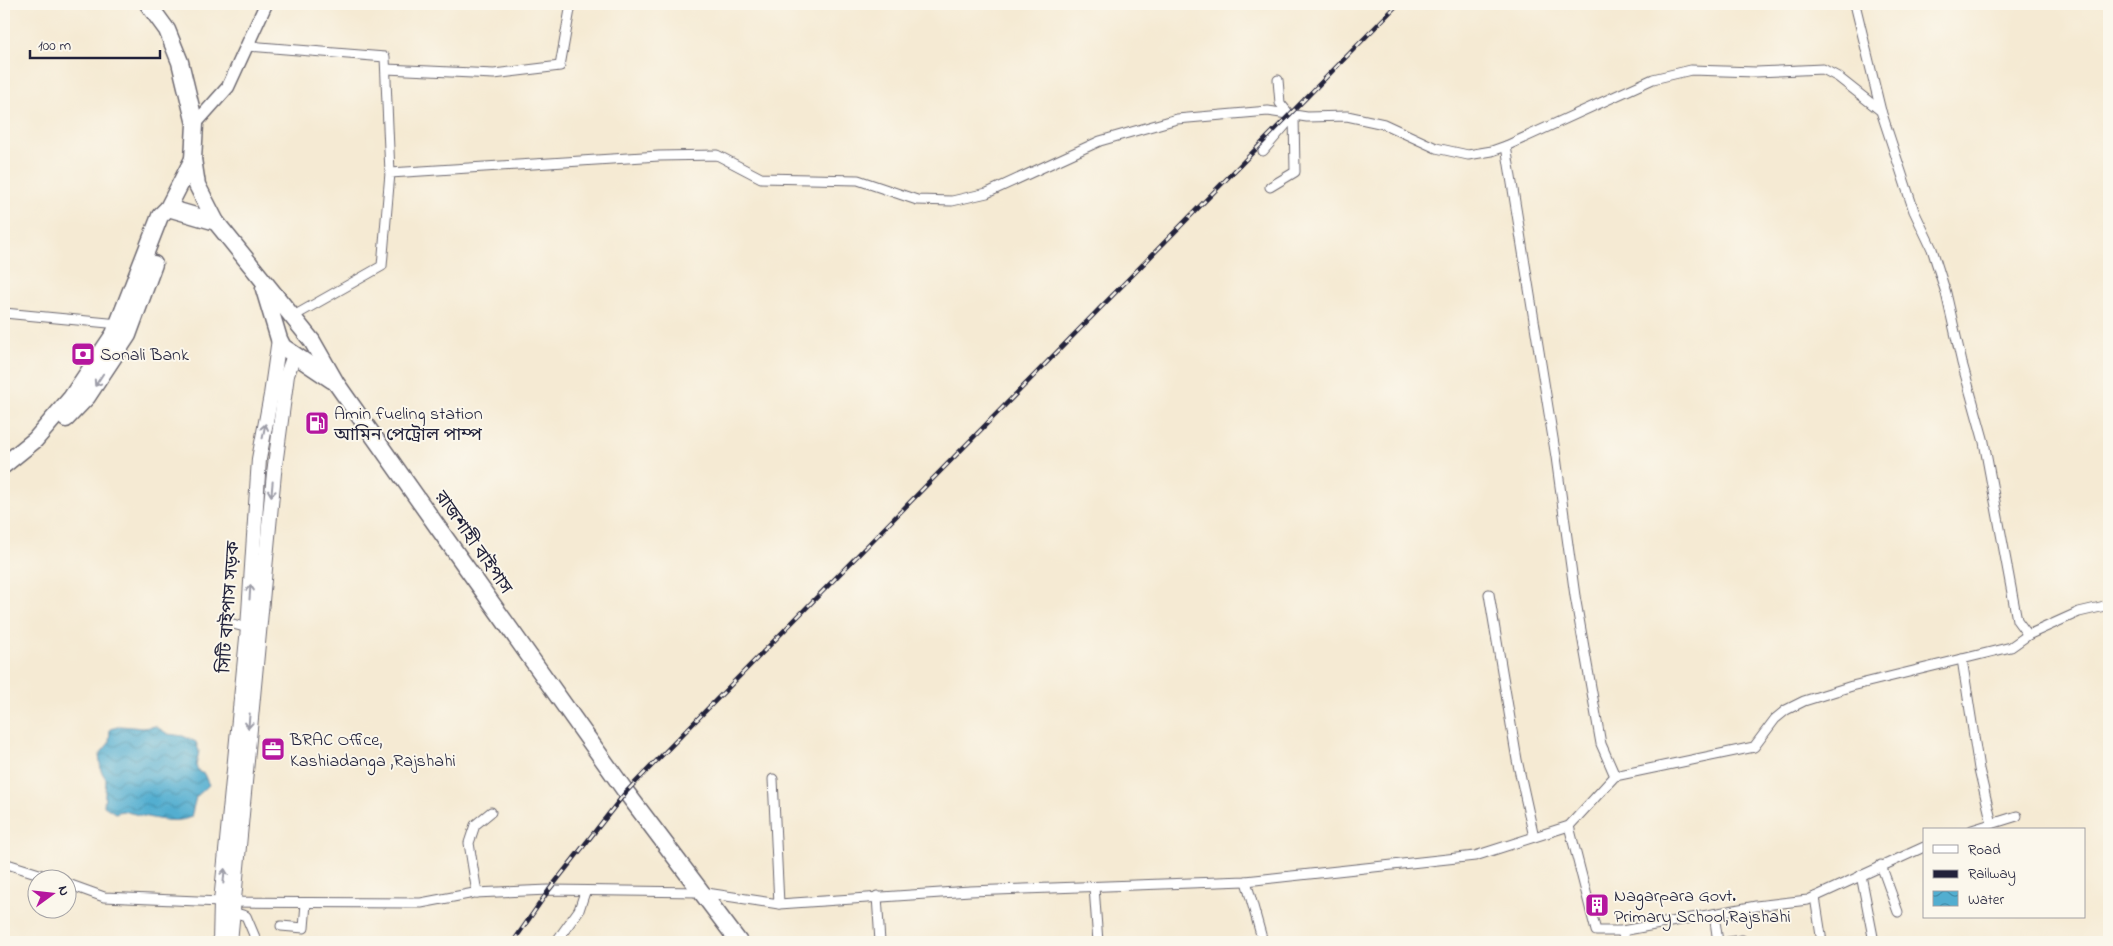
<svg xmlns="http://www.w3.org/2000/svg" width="2113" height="946" font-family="'Indie Flower','Noto Sans Bengali',sans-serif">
<defs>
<pattern id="water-waves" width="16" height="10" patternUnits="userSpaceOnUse" patternTransform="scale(1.25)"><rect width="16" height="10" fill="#52aed0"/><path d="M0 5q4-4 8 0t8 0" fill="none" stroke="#448daa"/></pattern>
</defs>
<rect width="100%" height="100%" fill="#fbf7ec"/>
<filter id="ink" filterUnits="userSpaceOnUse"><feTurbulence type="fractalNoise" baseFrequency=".02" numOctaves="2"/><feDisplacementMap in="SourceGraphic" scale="10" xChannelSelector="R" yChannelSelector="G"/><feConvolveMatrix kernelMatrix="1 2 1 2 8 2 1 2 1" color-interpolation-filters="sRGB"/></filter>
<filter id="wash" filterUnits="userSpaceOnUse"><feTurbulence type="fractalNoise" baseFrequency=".0096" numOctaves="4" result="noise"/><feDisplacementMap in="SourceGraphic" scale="20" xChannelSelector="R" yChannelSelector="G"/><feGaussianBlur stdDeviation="1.12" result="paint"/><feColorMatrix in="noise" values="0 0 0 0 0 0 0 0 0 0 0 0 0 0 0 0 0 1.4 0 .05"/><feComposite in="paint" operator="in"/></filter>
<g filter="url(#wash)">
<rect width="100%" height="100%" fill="#f5ead3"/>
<!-- water -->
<path fill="url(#water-waves)" stroke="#3a6886" d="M 121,726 L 143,728 L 155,726 L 168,734 L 183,736 L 196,742 L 199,751 L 196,766 L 199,772 L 204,774 L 209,785 L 196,797 L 191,817 C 172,826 142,815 122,811 L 115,813 L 104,806 L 106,779 L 101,771 L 99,755 L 109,743 L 110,729 Z"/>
</g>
<g filter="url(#ink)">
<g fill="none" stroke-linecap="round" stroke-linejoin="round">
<!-- street casing -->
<g stroke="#6c6870" stroke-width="11">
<g id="street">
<path d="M 1855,4 L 1881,111"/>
<path d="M 247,46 L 385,57 L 390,173"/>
<path d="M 386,69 L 494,74 L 560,66 L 571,4"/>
<path d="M 1278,80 L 1280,103 L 1289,114"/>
<path d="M 1263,151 L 1294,115"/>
<path d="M 1270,187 L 1295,172 L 1294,115"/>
<path d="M 4,313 L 119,324"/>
<path d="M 292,317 L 382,266 L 390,173 L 659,156 L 717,155 L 761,178 L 858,180 L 917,200 L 952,201 L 987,193 L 1100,141 L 1177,119 L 1268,111 L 1307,117 L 1347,116 L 1384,124 L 1436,148 L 1468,155 L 1492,151 L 1506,146 L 1556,457 L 1575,596 L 1601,744 L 1615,776"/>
<path d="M 1489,594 L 1517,760 L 1534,837"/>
<path d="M 233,624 L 248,628"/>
<path d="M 2028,635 L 2079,612 L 2109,605"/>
<path d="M 1962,659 L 1979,769 L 1992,824"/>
<path d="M 773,779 L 779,904"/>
<path d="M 1569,826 L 1596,931 L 1622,931 L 1625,942"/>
<path d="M 1972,830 L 2017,816"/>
<path d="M 4,863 L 52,878"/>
<path d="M 1881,865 L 1898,912"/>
<path d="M 1861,875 L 1874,942"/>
<path d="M 1246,881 L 1263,942"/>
<path d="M 68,884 L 104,897 L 221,902 L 421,903 L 474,893 L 549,890 L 700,892 L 779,904 L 970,891 L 1246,881 L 1475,856 L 1569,826 L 1615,776 L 1754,747 L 1775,719 L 1786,710 L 1804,701 L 1852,686 L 2011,647 L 2028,635 L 2017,620 L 1984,442 L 1962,363 L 1946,293 L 1932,249 L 1914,211 L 1881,111 L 1838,77 L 1823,69 L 1756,72 L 1691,70 L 1653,79 L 1506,146"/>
<path d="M 1094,887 L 1098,942"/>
<path d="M 477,893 L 469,843 L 475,825 L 491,812"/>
<path d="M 877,896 L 880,942"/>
<path d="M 1815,897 L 1822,942"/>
<path d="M 234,906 L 236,913 L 246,916 L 257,942"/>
<path d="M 1714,914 L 1718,942"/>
<path d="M 281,926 L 304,928 L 306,903"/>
<path d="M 1622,931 L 1756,906 L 1808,900 L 1924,847"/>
<path d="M 556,942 L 579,910 L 585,892"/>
<path d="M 1728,942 L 1742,940 L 1743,942"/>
</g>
</g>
<!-- secondary casing -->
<g stroke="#6c6870" stroke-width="15">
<path id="secondary" d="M 195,124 L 228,87 L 266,4"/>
</g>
<!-- primary casing -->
<g stroke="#6c6870" stroke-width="16">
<g id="primary">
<path d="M 220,942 L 221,902 L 248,628 L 259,459 L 271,395 L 279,339"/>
<path d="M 230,942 L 274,473 L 287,375 L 294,355"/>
</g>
</g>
<!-- highway casing -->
<g stroke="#6c6870" stroke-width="19">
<g id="highway">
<path d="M 148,4 L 167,30 L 180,62 L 195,124 L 193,159 L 197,185 L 216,222 L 312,341 L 336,383 L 439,529 L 626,792 L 739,942"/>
<path d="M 168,208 L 216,222"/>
<path d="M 264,289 L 279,339 L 283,347 L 332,380"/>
<path d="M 66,419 L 87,397 L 128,335 L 154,264"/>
<path d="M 4,465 L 35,440 L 71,398 L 114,334 L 160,216 L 168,208 L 193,159"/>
</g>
</g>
<!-- street -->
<use href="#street" stroke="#fff" stroke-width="9"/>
<!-- secondary -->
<use href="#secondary" stroke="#fff" stroke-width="12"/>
<!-- primary -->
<use href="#primary" stroke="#fff" stroke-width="14"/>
<!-- highway -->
<use href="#highway" stroke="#fff" stroke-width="16"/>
<!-- rail casing -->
<g stroke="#22223b" stroke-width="4.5">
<path id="rail" d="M 513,942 L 549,890 L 626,792 L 1398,4"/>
</g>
<!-- rail -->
<use href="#rail" stroke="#fbf7ec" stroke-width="2.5" stroke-dasharray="8" stroke-linecap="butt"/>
</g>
<!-- one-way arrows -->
<defs><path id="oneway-shaft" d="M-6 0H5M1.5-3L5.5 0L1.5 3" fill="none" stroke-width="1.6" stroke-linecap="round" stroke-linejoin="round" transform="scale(1.25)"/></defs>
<g stroke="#9c9ca7">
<use href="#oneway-shaft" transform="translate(99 380) rotate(123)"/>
<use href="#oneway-shaft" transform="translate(264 431) rotate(-79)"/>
<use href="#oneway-shaft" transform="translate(272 489) rotate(95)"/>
<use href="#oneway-shaft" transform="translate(250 592) rotate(-86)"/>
<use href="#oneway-shaft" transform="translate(249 721) rotate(95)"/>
<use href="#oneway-shaft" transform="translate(224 876) rotate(-85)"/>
</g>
</g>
<!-- icons -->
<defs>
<g id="bank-square" transform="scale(1.25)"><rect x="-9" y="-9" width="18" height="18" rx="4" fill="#b5179e" stroke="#fbf7ec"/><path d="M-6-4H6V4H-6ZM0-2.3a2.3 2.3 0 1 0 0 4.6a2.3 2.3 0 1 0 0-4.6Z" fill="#fff"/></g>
<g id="fuel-square" transform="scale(1.25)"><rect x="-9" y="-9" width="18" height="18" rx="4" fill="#b5179e" stroke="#fbf7ec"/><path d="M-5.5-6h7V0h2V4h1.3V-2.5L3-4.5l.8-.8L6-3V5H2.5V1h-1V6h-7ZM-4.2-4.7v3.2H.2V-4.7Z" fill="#fff"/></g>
<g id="office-square" transform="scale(1.25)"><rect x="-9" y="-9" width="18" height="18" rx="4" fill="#b5179e" stroke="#fbf7ec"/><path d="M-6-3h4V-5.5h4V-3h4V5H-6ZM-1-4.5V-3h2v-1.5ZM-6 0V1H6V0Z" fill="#fff"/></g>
<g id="building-square" transform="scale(1.25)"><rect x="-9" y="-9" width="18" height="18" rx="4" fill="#b5179e" stroke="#fbf7ec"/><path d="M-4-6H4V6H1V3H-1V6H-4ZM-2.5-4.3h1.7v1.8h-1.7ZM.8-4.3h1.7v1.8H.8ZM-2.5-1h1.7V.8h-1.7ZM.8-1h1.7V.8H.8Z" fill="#fff"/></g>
</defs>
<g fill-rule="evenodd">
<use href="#bank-square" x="83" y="354"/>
<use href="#fuel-square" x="317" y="423"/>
<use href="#office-square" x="273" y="749"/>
<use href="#building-square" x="1597" y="905"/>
</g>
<g text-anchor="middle" stroke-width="4" stroke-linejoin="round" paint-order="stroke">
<!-- poi labels -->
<g font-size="18" fill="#22223b" stroke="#fbf7ec" text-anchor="start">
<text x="100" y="360">Sonali Bank</text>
<text x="334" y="419">Amin fueling station<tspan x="334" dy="21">আমিন পেট্রোল পাম্প</tspan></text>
<text x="290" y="745">BRAC Office,<tspan x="290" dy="21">Kashiadanga ,Rajshahi</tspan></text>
<text x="1614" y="901">Nagarpara Govt.<tspan x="1614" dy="21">Primary School,Rajshahi</tspan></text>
</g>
<!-- street labels -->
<g font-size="18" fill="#22223b" stroke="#fbf7ec">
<text transform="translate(474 542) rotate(55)" y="6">রাজশাহী বাইপাস</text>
<text transform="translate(228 607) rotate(-86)" y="6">সিটি বাইপাস সড়ক</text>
</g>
</g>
<!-- margin -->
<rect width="2113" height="946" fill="none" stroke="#fbf7ec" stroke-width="20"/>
<!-- legend -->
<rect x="1923" y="828" width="162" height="90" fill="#fbf7ec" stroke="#a4a2a5"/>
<rect x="1933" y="845" width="25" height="8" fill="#ffffff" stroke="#a4a2a5"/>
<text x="1968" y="854" font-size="15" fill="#22223b">Road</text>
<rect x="1933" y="870" width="25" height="8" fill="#22223b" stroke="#a4a2a5"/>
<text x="1968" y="878" font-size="15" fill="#22223b">Railway</text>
<rect x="1933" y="891" width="25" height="15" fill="url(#water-waves)" stroke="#a4a2a5"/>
<text x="1968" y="904" font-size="15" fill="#22223b">Water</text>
<!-- north arrow -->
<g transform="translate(52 894) rotate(75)"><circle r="24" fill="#fbf7ec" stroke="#a4a2a5"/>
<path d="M0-4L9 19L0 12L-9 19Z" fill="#b5179e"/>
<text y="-8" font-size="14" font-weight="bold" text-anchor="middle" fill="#22223b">N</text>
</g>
<!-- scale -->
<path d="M30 50v8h130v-8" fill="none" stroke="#22223b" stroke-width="2.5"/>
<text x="38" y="50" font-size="15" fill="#22223b" stroke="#fbf7ec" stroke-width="4" paint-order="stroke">100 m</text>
</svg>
